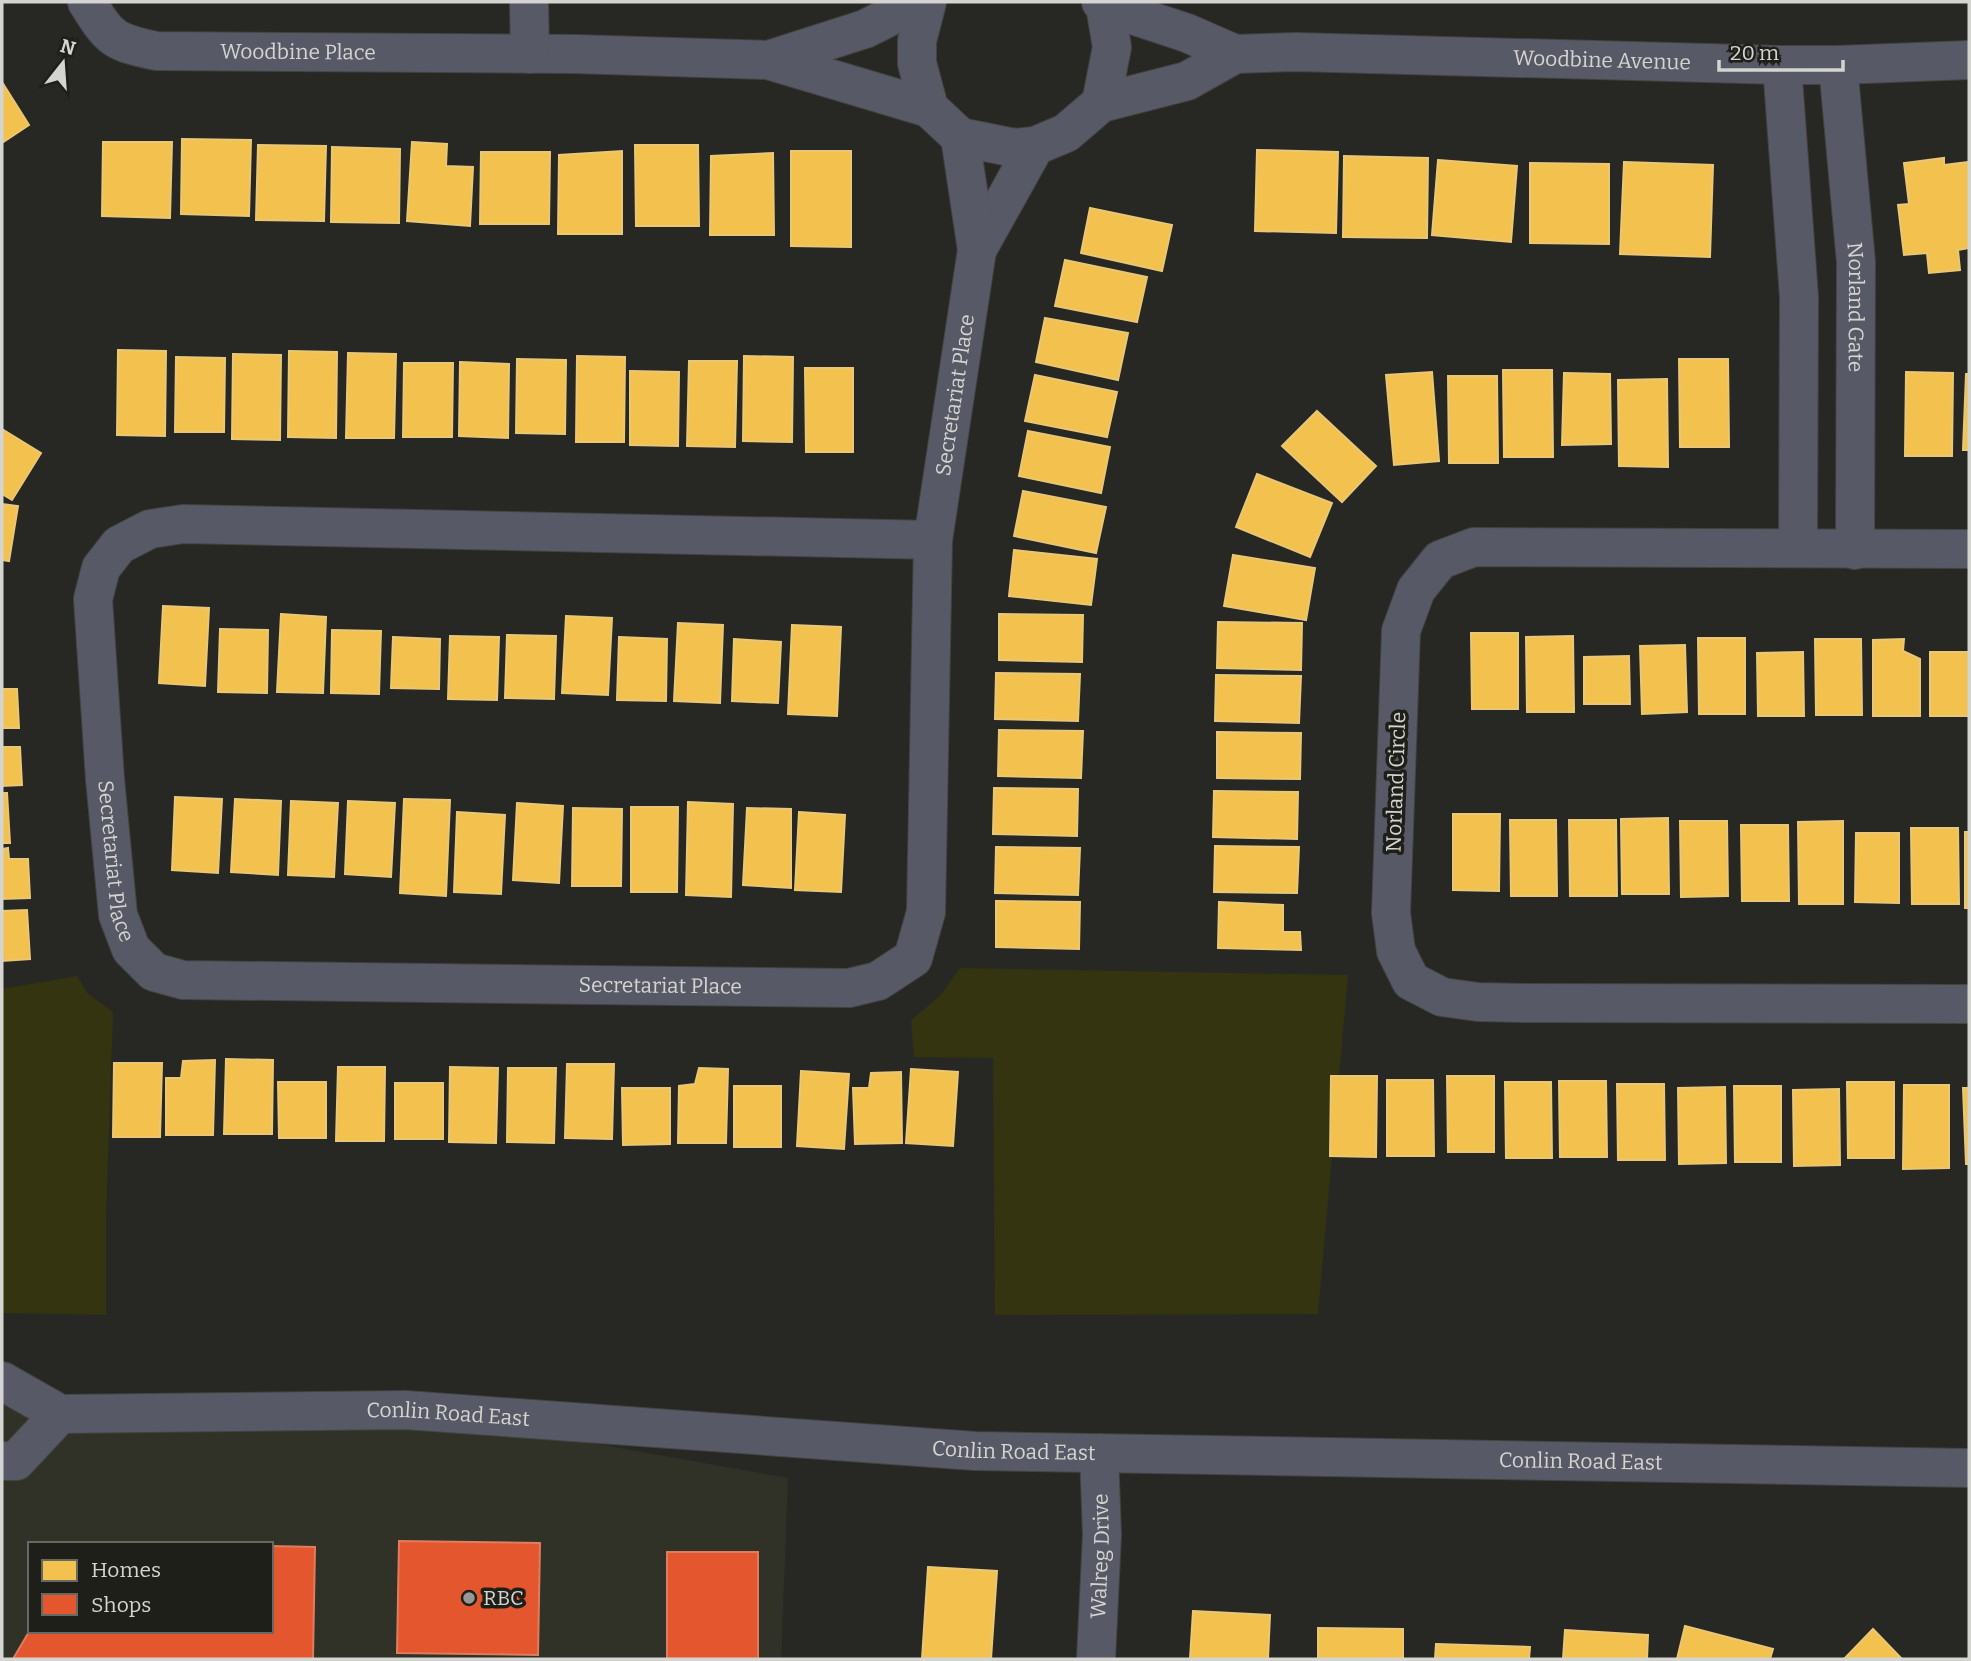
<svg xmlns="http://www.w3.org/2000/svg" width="1971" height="1661" font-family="Bitter,serif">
<rect width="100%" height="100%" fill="#272824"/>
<!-- built -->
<path fill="#313227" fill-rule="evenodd" d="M 2,1381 L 60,1414 L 405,1410 L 788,1478 L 781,1659 L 2,1659 ZM 30,1544 L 271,1544 L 271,1631 L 30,1631 Z"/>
<!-- green -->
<g fill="#343410">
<path d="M 960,968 L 1348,975 L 1318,1314 L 995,1315 L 993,1058 L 914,1057 L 911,1020 L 940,996 Z"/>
<path d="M 77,976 L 87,993 L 113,1012 L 106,1218 L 106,1315 L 2,1313 L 2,989 Z"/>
</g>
<!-- homes -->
<g fill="#f2c14e" stroke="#e9c775" stroke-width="2">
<path d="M 2,82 L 29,125 L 2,143 Z"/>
<path d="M 182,139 L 251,140 L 249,216 L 181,214 Z"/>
<path d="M 103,142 L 172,142 L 170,218 L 102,216 Z"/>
<path d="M 412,142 L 447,144 L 446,166 L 473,167 L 470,226 L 407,221 Z"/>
<path d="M 258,145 L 326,146 L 324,221 L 256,220 Z"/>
<path d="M 635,145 L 698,145 L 699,226 L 636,226 Z"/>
<path d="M 332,147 L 400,149 L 399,223 L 331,222 Z"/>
<path d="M 1257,150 L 1338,152 L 1336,233 L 1255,231 Z"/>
<path d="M 622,151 L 622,234 L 558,234 L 559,155 Z"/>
<path d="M 791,151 L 851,151 L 851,247 L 791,246 Z"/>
<path d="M 481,152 L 550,152 L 549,224 L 480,224 Z"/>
<path d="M 773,153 L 774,235 L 710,235 L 711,156 Z"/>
<path d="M 1344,156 L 1428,158 L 1427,238 L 1343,237 Z"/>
<path d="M 1944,158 L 1944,165 L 1969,162 L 1969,248 L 1958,250 L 1960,270 L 1929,273 L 1927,253 L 1904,255 L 1898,205 L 1909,204 L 1904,163 Z"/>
<path d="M 1438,160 L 1517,166 L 1511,242 L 1432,235 Z"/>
<path d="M 1624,162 L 1713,165 L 1710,257 L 1620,254 Z"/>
<path d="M 1530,163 L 1609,164 L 1609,244 L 1530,243 Z"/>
<path d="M 1090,208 L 1172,225 L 1162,271 L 1081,253 Z"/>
<path d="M 1065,260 L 1147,277 L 1137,322 L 1055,306 Z"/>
<path d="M 1045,318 L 1128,333 L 1118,380 L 1036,362 Z"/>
<path d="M 118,350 L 166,351 L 165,436 L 117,435 Z"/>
<path d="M 289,351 L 337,352 L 336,438 L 288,437 Z"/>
<path d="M 348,353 L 396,354 L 394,438 L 346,438 Z"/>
<path d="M 233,354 L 281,355 L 280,440 L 232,439 Z"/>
<path d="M 577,356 L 625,357 L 624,442 L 576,442 Z"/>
<path d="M 744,356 L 793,357 L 792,442 L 743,441 Z"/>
<path d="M 176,357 L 225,358 L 224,432 L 175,432 Z"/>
<path d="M 517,359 L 566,360 L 565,434 L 516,433 Z"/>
<path d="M 1679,359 L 1728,359 L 1729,447 L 1680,447 Z"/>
<path d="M 689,361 L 737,361 L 735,447 L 687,446 Z"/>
<path d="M 460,362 L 509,364 L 508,438 L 459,436 Z"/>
<path d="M 404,363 L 453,363 L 452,437 L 403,437 Z"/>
<path d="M 805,368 L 853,368 L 853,452 L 806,452 Z"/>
<path d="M 1503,370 L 1552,370 L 1553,457 L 1504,457 Z"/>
<path d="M 630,371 L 679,372 L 678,446 L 630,445 Z"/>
<path d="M 1432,372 L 1439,461 L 1394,465 L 1386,375 Z"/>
<path d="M 1906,372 L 1953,373 L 1952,456 L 1905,456 Z"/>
<path d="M 1564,373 L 1610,374 L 1611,444 L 1562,445 Z"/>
<path d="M 1966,374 L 1969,374 L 1969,450 L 1963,450 Z"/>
<path d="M 1035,375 L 1117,392 L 1107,437 L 1025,421 Z"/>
<path d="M 1448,376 L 1497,376 L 1498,463 L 1449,463 Z"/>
<path d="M 1667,379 L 1668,467 L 1619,466 L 1618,380 Z"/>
<path d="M 1317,411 L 1376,466 L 1342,502 L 1282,446 Z"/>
<path d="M 2,429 L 41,453 L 12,500 L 2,494 Z"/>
<path d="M 1028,431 L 1110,447 L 1101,493 L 1019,476 Z"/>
<path d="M 1257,474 L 1332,503 L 1310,557 L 1236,527 Z"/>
<path d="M 1023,491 L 1106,507 L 1096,553 L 1014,536 Z"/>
<path d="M 2,504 L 18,506 L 9,561 L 2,560 Z"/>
<path d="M 1014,550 L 1097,559 L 1091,605 L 1009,596 Z"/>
<path d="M 1233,555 L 1315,568 L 1306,620 L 1224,606 Z"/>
<path d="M 163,606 L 209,608 L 205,686 L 159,683 Z"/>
<path d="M 281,614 L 326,617 L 323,693 L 277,692 Z"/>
<path d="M 999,614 L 1083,615 L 1082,662 L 999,660 Z"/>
<path d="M 566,616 L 612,618 L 608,695 L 562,693 Z"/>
<path d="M 1218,622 L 1302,623 L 1301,670 L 1217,668 Z"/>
<path d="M 678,623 L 723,625 L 720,703 L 674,701 Z"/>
<path d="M 792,625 L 841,627 L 837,716 L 788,714 Z"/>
<path d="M 220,629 L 268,630 L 267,693 L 218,692 Z"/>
<path d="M 332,630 L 381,631 L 379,694 L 331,693 Z"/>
<path d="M 1471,633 L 1518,633 L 1518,709 L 1472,709 Z"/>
<path d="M 507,635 L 556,636 L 554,699 L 505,698 Z"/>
<path d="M 450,636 L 499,637 L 497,700 L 448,699 Z"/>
<path d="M 1573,636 L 1574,712 L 1527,712 L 1526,637 Z"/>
<path d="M 393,637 L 440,639 L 439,689 L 391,688 Z"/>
<path d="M 619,637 L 667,639 L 666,701 L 617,700 Z"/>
<path d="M 1698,638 L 1745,638 L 1745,714 L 1699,714 Z"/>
<path d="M 734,639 L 781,642 L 778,703 L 732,701 Z"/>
<path d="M 1815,639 L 1861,639 L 1862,715 L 1816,715 Z"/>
<path d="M 1904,639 L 1903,651 L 1920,659 L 1920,716 L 1873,716 L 1873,640 Z"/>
<path d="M 1685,645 L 1687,712 L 1642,714 L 1640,646 Z"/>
<path d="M 1803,652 L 1804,716 L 1758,716 L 1757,653 Z"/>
<rect x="1930" y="652" width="39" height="64"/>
<path d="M 1629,656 L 1630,704 L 1584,704 L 1584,657 Z"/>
<path d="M 996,673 L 1080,674 L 1078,721 L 995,719 Z"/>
<path d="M 1216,675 L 1301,676 L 1299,723 L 1215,721 Z"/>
<path d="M 2,689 L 17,689 L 19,728 L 2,728 Z"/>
<path d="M 999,730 L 1083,731 L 1081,778 L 998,776 Z"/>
<path d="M 1217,732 L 1301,733 L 1300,779 L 1217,778 Z"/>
<path d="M 2,747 L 20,747 L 22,785 L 2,786 Z"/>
<path d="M 994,788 L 1078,789 L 1077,836 L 993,834 Z"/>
<path d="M 1214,791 L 1298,792 L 1297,839 L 1213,837 Z"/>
<path d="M 2,793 L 7,793 L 10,843 L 2,843 Z"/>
<path d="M 175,797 L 222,799 L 218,873 L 172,870 Z"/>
<path d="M 235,799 L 281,801 L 278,875 L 231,872 Z"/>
<path d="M 404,799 L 450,800 L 446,896 L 400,893 Z"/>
<path d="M 291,801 L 338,803 L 334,877 L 288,875 Z"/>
<path d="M 348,801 L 395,803 L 391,877 L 345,874 Z"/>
<path d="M 688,802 L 733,804 L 731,897 L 686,895 Z"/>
<path d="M 517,803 L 563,806 L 559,883 L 513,880 Z"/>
<path d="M 631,807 L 678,807 L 677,892 L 631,892 Z"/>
<path d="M 573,808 L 622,809 L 621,886 L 572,886 Z"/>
<path d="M 747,808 L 791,809 L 791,888 L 743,885 Z"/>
<path d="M 457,812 L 505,815 L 501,894 L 454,892 Z"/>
<path d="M 799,812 L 845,815 L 841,892 L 795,890 Z"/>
<path d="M 1453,814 L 1500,814 L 1499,891 L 1453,890 Z"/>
<path d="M 1668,818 L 1669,894 L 1622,894 L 1621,819 Z"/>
<path d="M 1510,820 L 1556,820 L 1557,896 L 1511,896 Z"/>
<path d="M 1569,820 L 1616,820 L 1617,896 L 1570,896 Z"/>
<path d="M 1680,821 L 1727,821 L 1728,896 L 1681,897 Z"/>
<path d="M 1843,821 L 1843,904 L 1799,904 L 1798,822 Z"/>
<path d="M 1741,825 L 1788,825 L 1789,901 L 1742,901 Z"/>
<path d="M 1911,828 L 1958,828 L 1959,904 L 1912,904 Z"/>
<rect x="1965" y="832" width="4" height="76"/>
<path d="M 1856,833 L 1899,833 L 1899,903 L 1855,902 Z"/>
<path d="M 1215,846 L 1299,847 L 1297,893 L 1214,892 Z"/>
<path d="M 996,847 L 1080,848 L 1078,895 L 995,893 Z"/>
<path d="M 8,848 L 9,859 L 28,859 L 30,898 L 2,899 L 2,849 Z"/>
<path d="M 996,901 L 1080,902 L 1079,949 L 996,947 Z"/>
<path d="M 1219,902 L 1283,905 L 1283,932 L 1300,932 L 1301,950 L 1218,948 Z"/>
<path d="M 27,910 L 30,959 L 2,961 L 2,911 Z"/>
<path d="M 226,1059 L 273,1060 L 272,1134 L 224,1134 Z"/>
<path d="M 215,1060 L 213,1135 L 166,1135 L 166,1078 L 181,1078 L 183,1061 Z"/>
<path d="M 114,1063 L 162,1063 L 160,1137 L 113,1137 Z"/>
<path d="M 567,1064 L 614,1064 L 612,1139 L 565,1138 Z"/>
<path d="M 338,1067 L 385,1067 L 384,1141 L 336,1141 Z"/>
<path d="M 450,1067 L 498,1068 L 496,1143 L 449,1142 Z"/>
<path d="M 508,1068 L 556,1068 L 554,1143 L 507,1142 Z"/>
<path d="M 699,1068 L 728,1069 L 726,1143 L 678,1143 L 679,1086 L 695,1084 Z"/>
<path d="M 911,1069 L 958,1072 L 953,1146 L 906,1143 Z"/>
<path d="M 801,1071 L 849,1074 L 844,1149 L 797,1146 Z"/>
<path d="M 901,1072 L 902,1143 L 855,1144 L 853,1088 L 869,1088 L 871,1073 Z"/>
<path d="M 1331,1076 L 1377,1076 L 1376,1157 L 1330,1156 Z"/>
<path d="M 1447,1076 L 1494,1076 L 1494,1152 L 1448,1152 Z"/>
<path d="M 1387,1080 L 1433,1080 L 1434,1156 L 1387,1156 Z"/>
<path d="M 1559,1081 L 1606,1081 L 1607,1157 L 1560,1157 Z"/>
<path d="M 278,1082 L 326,1082 L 326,1138 L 279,1138 Z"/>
<path d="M 1505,1082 L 1551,1082 L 1552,1158 L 1506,1158 Z"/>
<path d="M 1847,1082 L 1894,1082 L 1894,1158 L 1848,1158 Z"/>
<rect x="395" y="1083" width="48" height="56"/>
<path d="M 1617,1084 L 1664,1084 L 1665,1160 L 1618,1160 Z"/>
<path d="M 1904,1085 L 1949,1085 L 1949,1168 L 1903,1169 Z"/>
<rect x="734" y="1086" width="47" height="61"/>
<path d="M 1734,1086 L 1781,1086 L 1781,1162 L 1735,1162 Z"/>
<path d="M 1725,1087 L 1726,1163 L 1679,1164 L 1678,1088 Z"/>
<path d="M 622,1088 L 670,1088 L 670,1144 L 623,1145 Z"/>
<path d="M 1963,1088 L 1969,1088 L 1969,1164 L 1966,1164 Z"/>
<path d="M 1839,1089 L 1840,1165 L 1794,1166 L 1793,1090 Z"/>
<path d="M 928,1567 L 997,1571 L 991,1659 L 922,1659 Z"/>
<path d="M 1193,1611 L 1270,1615 L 1268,1659 L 1190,1659 Z"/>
<path d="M 1685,1626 L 1773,1649 L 1770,1659 L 1677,1659 Z"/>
<path d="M 1318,1628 L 1403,1629 L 1403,1659 L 1318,1659 Z"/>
<path d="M 1873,1629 L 1902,1659 L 1844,1659 Z"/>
<path d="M 1565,1630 L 1648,1635 L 1647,1659 L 1563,1659 Z"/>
<path d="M 1436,1644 L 1530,1647 L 1529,1659 L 1435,1659 Z"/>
</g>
<!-- shops -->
<g fill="#e4572e" stroke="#df7c5f" stroke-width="2">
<path d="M 399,1541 L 540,1543 L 538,1655 L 397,1653 Z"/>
<path d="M 271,1546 L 315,1547 L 313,1659 L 13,1659 L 30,1630 L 271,1631 Z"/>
<rect x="667" y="1552" width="91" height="107"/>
</g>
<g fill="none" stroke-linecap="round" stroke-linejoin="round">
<!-- minor casing -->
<g stroke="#434341" stroke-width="40">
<g id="minor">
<path id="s1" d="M 87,2 C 110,39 113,42 156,51 L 575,54 L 768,60 L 929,108"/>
<path d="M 529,2 L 530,54"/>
<path d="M 927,2 L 917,41 L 917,63 L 929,108 L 960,137 L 1015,148 L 1035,146 L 1066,133 L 1101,103 L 1112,47 L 1105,6 L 1101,2"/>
<path id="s2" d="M 1105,6 L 1187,33 L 1235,54 L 1296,52 L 1782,65 L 1838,65 L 1969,60"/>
<path d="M 768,60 L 865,29 L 919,2"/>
<path d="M 1782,65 L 1799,297 L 1798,548"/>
<path id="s3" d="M 1838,65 L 1856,262 L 1855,550"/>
<path d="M 1101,103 L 1187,81 L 1235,54"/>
<path d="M 977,250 L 1035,146"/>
<path id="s4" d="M 933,540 L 183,524 L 150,529 L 119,545 L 101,568 L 93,599 L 105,779 L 118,915 L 131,949 L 154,972 L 183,980 L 849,988 L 878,981 L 913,958 L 926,912 L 933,540 L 977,250 L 960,137"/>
<path d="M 1969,549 L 1474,547 L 1440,560 L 1416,590 L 1401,631 L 1391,913 L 1396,951 L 1411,981 L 1442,997 L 1478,1002 L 1522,1003 L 1969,1004"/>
<path id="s5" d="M 2,1381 L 60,1414 L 405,1410 L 975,1451 L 1969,1468"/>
<path d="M 2,1461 L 16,1461 L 60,1414"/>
<path id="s6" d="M 1096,1659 L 1102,1535 L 1099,1453"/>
</g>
</g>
<!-- minor -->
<use href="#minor" stroke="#585966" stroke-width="38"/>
</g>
<!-- markers -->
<circle fill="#979894" stroke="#1f1f1a" stroke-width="2.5" cx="469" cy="1598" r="7"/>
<g text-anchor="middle" stroke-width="7" stroke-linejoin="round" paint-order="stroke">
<!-- street labels -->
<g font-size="21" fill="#d4d4d1" stroke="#1f1f1a">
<text dy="7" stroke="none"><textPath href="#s1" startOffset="231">Woodbine Place</textPath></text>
<text dy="7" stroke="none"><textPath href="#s2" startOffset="506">Woodbine Avenue</textPath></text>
<text dy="7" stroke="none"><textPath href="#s3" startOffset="243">Norland Gate</textPath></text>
<text dy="7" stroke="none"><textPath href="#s4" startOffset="2600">Secretariat Place</textPath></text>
<text transform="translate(1396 782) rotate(-88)" y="7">Norland Circle</text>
<text dy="7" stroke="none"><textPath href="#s4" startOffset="1143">Secretariat Place</textPath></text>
<text dy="7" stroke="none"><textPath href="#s4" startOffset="1773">Secretariat Place</textPath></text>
<text dy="7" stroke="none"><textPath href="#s5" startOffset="455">Conlin Road East</textPath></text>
<text dy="7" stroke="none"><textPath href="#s5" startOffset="1022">Conlin Road East</textPath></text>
<text dy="7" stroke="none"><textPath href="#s5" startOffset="1589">Conlin Road East</textPath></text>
<text dy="7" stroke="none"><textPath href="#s6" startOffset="103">Walreg Drive</textPath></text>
</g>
<!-- poi labels -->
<g font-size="21" fill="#d4d4d1" stroke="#1f1f1a" text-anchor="start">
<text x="483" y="1605">RBC</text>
</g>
</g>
<!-- border -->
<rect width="1971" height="1661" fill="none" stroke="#d4d4d1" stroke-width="7"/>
<!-- legend -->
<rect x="28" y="1542" width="245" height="91" fill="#1f1f1a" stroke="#676763" stroke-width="2"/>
<rect x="42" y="1560" width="35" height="21" fill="#f2c14e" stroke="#676763" stroke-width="2"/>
<text x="91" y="1577" font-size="21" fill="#d4d4d1">Homes</text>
<rect x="42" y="1594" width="35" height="21" fill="#e4572e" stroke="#676763" stroke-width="2"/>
<text x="91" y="1612" font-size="21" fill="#d4d4d1">Shops</text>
<!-- north arrow -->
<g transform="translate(63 63) rotate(17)" stroke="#1f1f1a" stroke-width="5" paint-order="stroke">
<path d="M0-5L12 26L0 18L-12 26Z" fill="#d4d4d1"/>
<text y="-10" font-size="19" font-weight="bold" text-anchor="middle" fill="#d4d4d1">N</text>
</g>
<!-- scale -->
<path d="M1719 60v10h124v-10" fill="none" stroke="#d4d4d1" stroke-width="3.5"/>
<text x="1730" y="60" font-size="21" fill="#d4d4d1" stroke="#1f1f1a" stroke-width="5" paint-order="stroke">20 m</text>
</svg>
